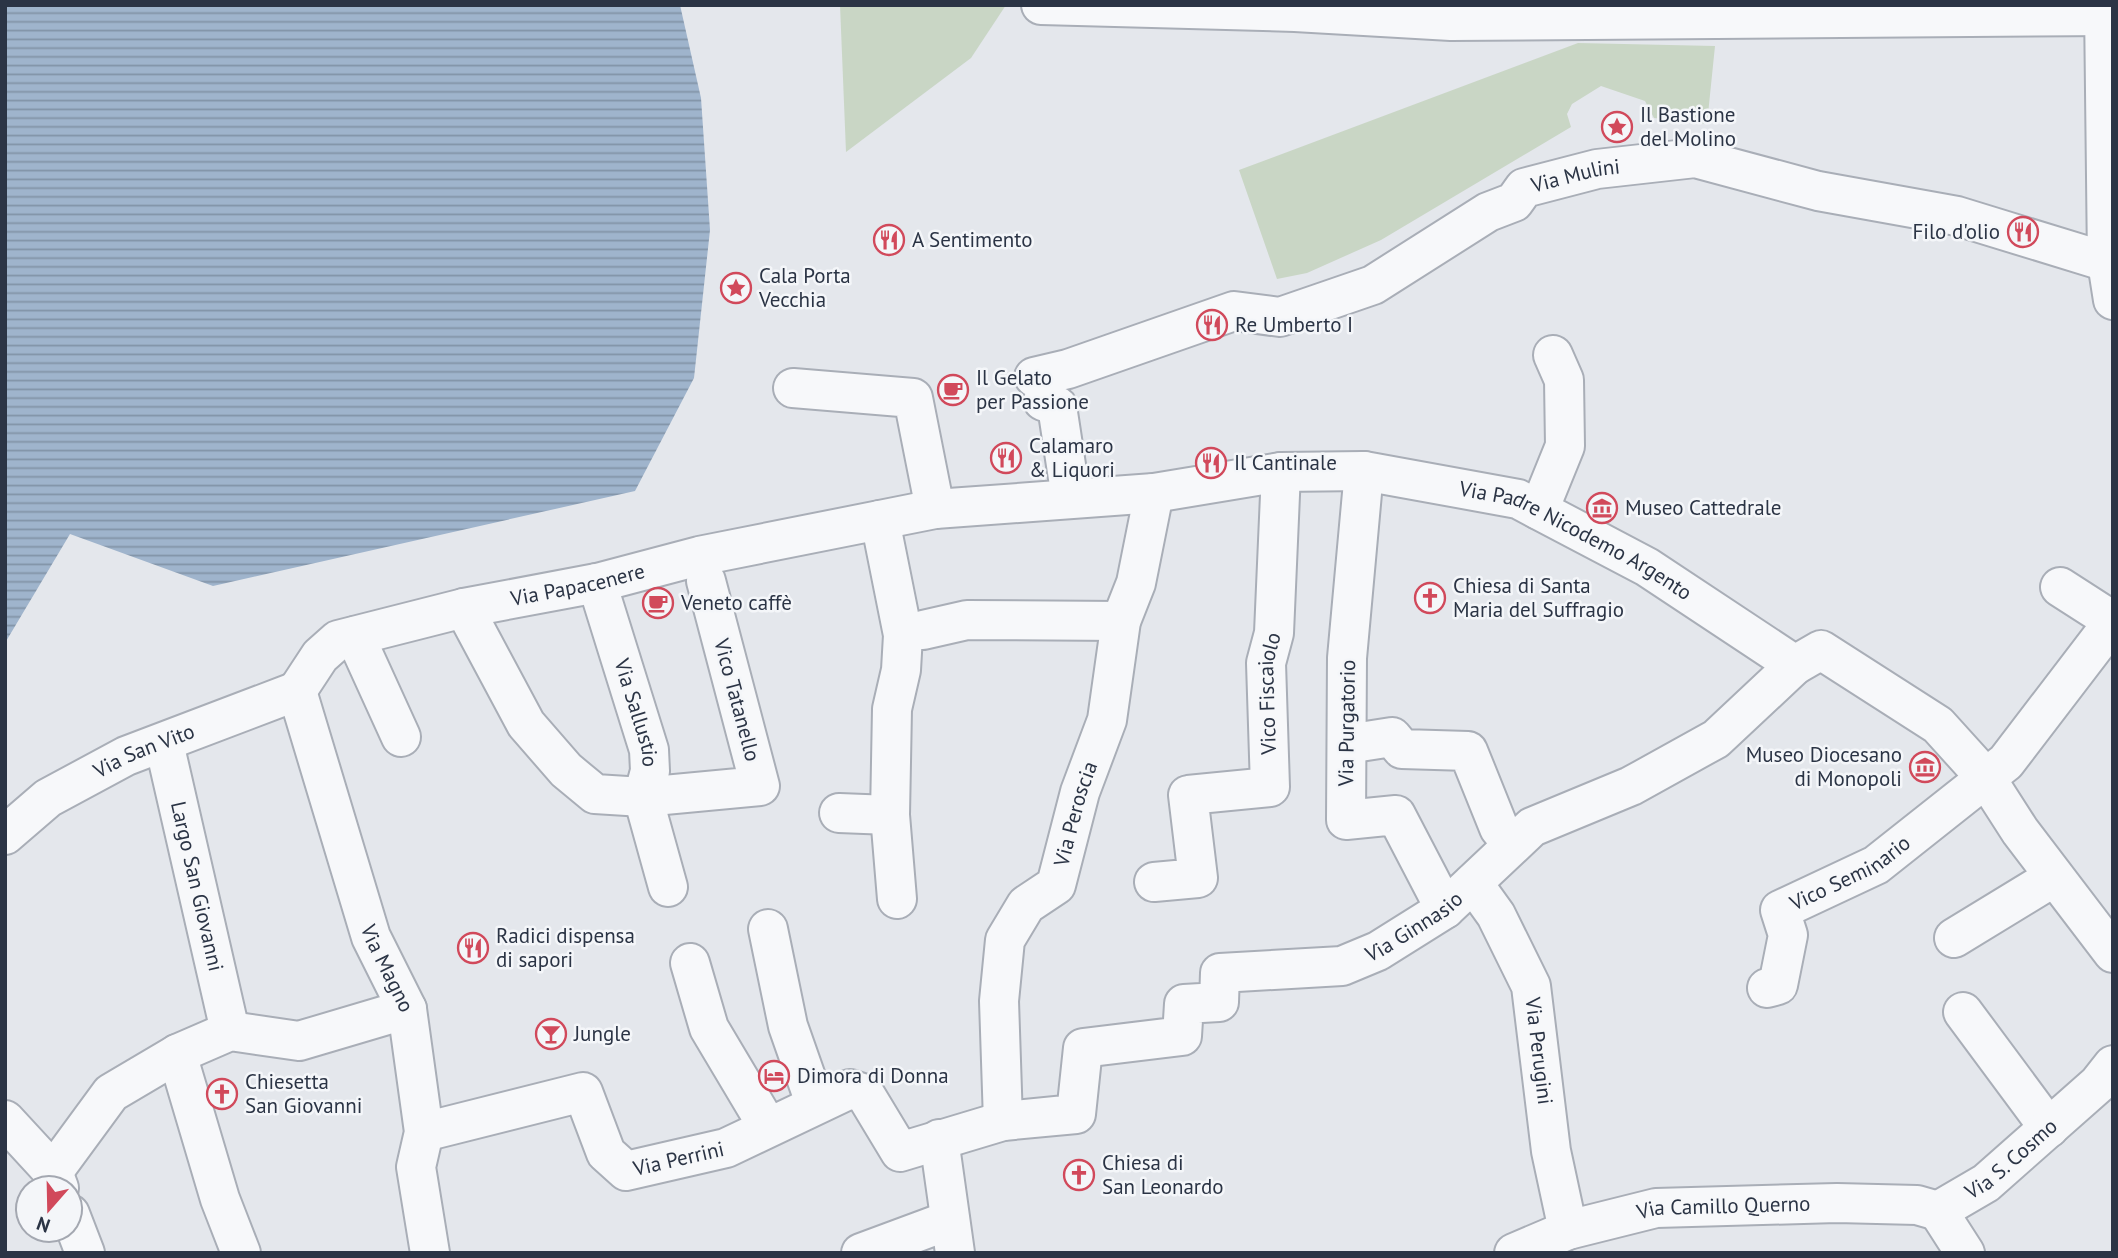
<svg xmlns="http://www.w3.org/2000/svg" width="2118" height="1258" font-family="'PT Sans',sans-serif">
<defs>
<pattern id="water-rules" width="6" height="5" patternUnits="userSpaceOnUse" patternTransform="scale(1.75)"><rect width="6" height="5" fill="#9fb4cc"/><path d="M0 2.5h6" fill="none" stroke="#8293a7"/></pattern>
</defs>
<rect width="100%" height="100%" fill="#e4e7ec"/>
<!-- green -->
<g fill="#c9d6c5">
<path d="M 840,5 L 1006,5 L 971,58 L 846,152 Z"/>
<path d="M 1578,43 L 1715,46 L 1707,124 L 1654,118 L 1645,101 L 1601,86 L 1572,104 L 1567,114 L 1571,127 L 1381,240 L 1307,273 L 1277,279 L 1239,170 Z"/>
</g>
<!-- water -->
<path fill="url(#water-rules)" d="M 5,5 L 680,5 L 701,98 L 710,230 L 694,378 L 635,491 L 213,586 L 70,534 L 5,643 Z"/>
<g fill="none" stroke-linecap="round" stroke-linejoin="round">
<!-- minor casing -->
<g stroke="#a9aeb7" stroke-width="42">
<g id="minor">
<path d="M 1041,5 L 1295,12 L 1451,21 L 2113,16"/>
<path d="M 2104,5 L 2107,262 L 2113,300"/>
<path id="s1" d="M 1034,377 L 1068,369 L 1234,311 L 1280,317 L 1373,285 L 1488,212 L 1514,202 L 1524,188 L 1597,169 L 1695,158 L 1818,191 L 1957,216 L 2107,262"/>
<path d="M 793,388 L 913,398 L 935,509"/>
<path d="M 1043,401 L 1057,406 L 1071,498"/>
<path d="M 1364,471 L 1347,658 L 1346,820 L 1396,815 L 1445,909"/>
<path d="M 1539,510 L 1565,446 L 1564,380 L 1553,355"/>
<path d="M 880,520 L 903,635 L 901,670 L 892,709 L 890,815 L 897,899"/>
<path id="s2" d="M 597,583 L 649,750 L 650,771 L 643,797 L 668,887"/>
<path d="M 2060,587 L 2113,621"/>
<path d="M 464,608 L 526,724 L 566,770 L 595,794 L 643,797 L 760,786 L 706,581"/>
<path d="M 923,630 L 967,620 L 1121,621"/>
<path d="M 355,636 L 401,737"/>
<path id="s3" d="M 297,691 L 320,656 L 338,640 L 464,608 L 597,583 L 699,556 L 935,509 L 1154,493 L 1281,472 L 1364,471 L 1518,499 L 1647,567 L 1795,665 L 1821,650 L 1938,725 L 1986,778 L 2020,831 L 2113,953"/>
<path id="s4" d="M 297,691 L 371,937 L 407,1009 L 424,1132 L 416,1167 L 430,1253"/>
<path id="s5" d="M 164,743 L 230,1031"/>
<path d="M 1347,744 L 1392,737 L 1402,749 L 1468,751 L 1499,828 L 1512,844"/>
<path d="M 839,813 L 890,815"/>
<path id="s6" d="M 5,835 L 48,798 L 126,756 L 297,691"/>
<path id="s7" d="M 1154,882 L 1198,878 L 1188,795 L 1270,787 L 1266,663 L 1274,633 L 1281,472"/>
<path id="s8" d="M 1473,883 L 1496,915 L 1531,986 L 1551,1151 L 1568,1230"/>
<path d="M 768,929 L 788,1026 L 815,1103"/>
<path d="M 1954,938 L 2054,877"/>
<path d="M 690,963 L 709,1028 L 768,1127"/>
<path id="s9" d="M 1767,988 L 1778,985 L 1788,935 L 1780,910 L 1876,865 L 2006,762 L 2113,622"/>
<path d="M 1963,1012 L 2049,1128"/>
<path d="M 177,1054 L 220,1199 L 241,1253"/>
<path d="M 5,1120 L 53,1172 L 59,1188"/>
<path id="s10" d="M 1003,1121 L 999,1001 L 1005,940 L 1026,905 L 1056,885 L 1080,792 L 1107,720 L 1121,621 L 1136,583 L 1154,493"/>
<path id="s11" d="M 424,1132 L 583,1092 L 606,1153 L 626,1171 L 726,1148 L 850,1089 L 865,1094 L 900,1152 L 1003,1121 L 1076,1114 L 1083,1048 L 1182,1036 L 1184,1004 L 1219,1002 L 1220,973 L 1342,966 L 1378,951 L 1445,909 L 1532,827 L 1631,786 L 1716,739 L 1795,665"/>
<path d="M 939,1139 L 955,1253"/>
<path d="M 53,1172 L 111,1093 L 177,1054 L 230,1031 L 299,1041 L 407,1009"/>
<path d="M 70,1214 L 85,1253"/>
<path d="M 861,1253 L 950,1220"/>
<path id="s12" d="M 1514,1253 L 1568,1230 L 1656,1208 L 1837,1203 L 1917,1205 L 1938,1211"/>
<path id="s13" d="M 1965,1253 L 1938,1211 L 1986,1183 L 2098,1084 L 2113,1065"/>
</g>
</g>
<!-- minor -->
<use href="#minor" stroke="#f7f8fa" stroke-width="38"/>
</g>
<!-- icons -->
<defs>
<g id="sight-ring" transform="scale(1.575)"><circle r="9.5" fill="#f4f6f9" stroke="#d1495b" stroke-width="1.5"/><path d="M0-6L1.8-2.2L6-1.7L2.9 1.2L3.7 5.4L0 3.3L-3.7 5.4L-2.9 1.2L-6-1.7L-1.8-2.2Z" fill="#d1495b"/></g>
<g id="restaurant-ring" transform="scale(1.575)"><circle r="9.5" fill="#f4f6f9" stroke="#d1495b" stroke-width="1.5"/><path d="M-5-6h1v4h1v-4h1v4h1v-4h1v5L-1.5 .5V6h-2V.5L-5-1ZM5-6V6H3V1.5H1.5Q1.5-4 5-6Z" fill="#d1495b"/></g>
<g id="cafe-ring" transform="scale(1.575)"><circle r="9.5" fill="#f4f6f9" stroke="#d1495b" stroke-width="1.5"/><path d="M-5.5-4.5H6V0H3Q3 3.5 0 3.5H-2.5Q-5.5 3.5-5.5 0ZM3-3.2v2h1.7v-2ZM-6 4.5H4V6H-6Z" fill="#d1495b"/></g>
<g id="museum-ring" transform="scale(1.575)"><circle r="9.5" fill="#f4f6f9" stroke="#d1495b" stroke-width="1.5"/><path d="M0-6L6-3V-2H-6V-3ZM-5-1h2V3h-2ZM-1-1h2V3h-2ZM3-1h2V3H3ZM-6 4H6V6H-6Z" fill="#d1495b"/></g>
<g id="church-ring" transform="scale(1.575)"><circle r="9.5" fill="#f4f6f9" stroke="#d1495b" stroke-width="1.5"/><path d="M-1.2-6h2.4v3.5h3.3v2.4h-3.3V6h-2.4V-.1h-3.3v-2.4h3.3Z" fill="#d1495b"/></g>
<g id="bar-ring" transform="scale(1.575)"><circle r="9.5" fill="#f4f6f9" stroke="#d1495b" stroke-width="1.5"/><path d="M-6-5H6L.8 .8V4.5H3.5V6h-7V4.5H-.8V.8Z" fill="#d1495b"/></g>
<g id="hotel-ring" transform="scale(1.575)"><circle r="9.5" fill="#f4f6f9" stroke="#d1495b" stroke-width="1.5"/><path d="M-6-4.5h1.5V1H6V5H4.5V3h-9V5H-6ZM-4 0a1.8 1.8 0 1 1 3.6 0ZM.5 0V-2.5h3Q6-2.5 6 0Z" fill="#d1495b"/></g>
</defs>
<g fill-rule="evenodd">
<use href="#sight-ring" x="1617" y="127"/>
<use href="#restaurant-ring" x="2023" y="232"/>
<use href="#restaurant-ring" x="889" y="240"/>
<use href="#sight-ring" x="736" y="288"/>
<use href="#restaurant-ring" x="1212" y="325"/>
<use href="#cafe-ring" x="953" y="390"/>
<use href="#restaurant-ring" x="1006" y="458"/>
<use href="#restaurant-ring" x="1211" y="463"/>
<use href="#museum-ring" x="1602" y="508"/>
<use href="#church-ring" x="1430" y="598"/>
<use href="#cafe-ring" x="658" y="603"/>
<use href="#museum-ring" x="1925" y="767"/>
<use href="#restaurant-ring" x="473" y="948"/>
<use href="#bar-ring" x="551" y="1034"/>
<use href="#hotel-ring" x="774" y="1076"/>
<use href="#church-ring" x="222" y="1094"/>
<use href="#church-ring" x="1079" y="1175"/>
</g>
<g text-anchor="middle" stroke-width="5" stroke-linejoin="round" paint-order="stroke">
<!-- poi labels -->
<g font-size="21" fill="#2b3445" stroke="#f4f6f9" text-anchor="start">
<text x="1640" y="122">Il Bastione<tspan x="1640" dy="24">del Molino</tspan></text>
<text x="2000" y="239" text-anchor="end">Filo d'olio</text>
<text x="912" y="247">A Sentimento</text>
<text x="759" y="283">Cala Porta<tspan x="759" dy="24">Vecchia</tspan></text>
<text x="1235" y="332">Re Umberto I</text>
<text x="976" y="385">Il Gelato<tspan x="976" dy="24">per Passione</tspan></text>
<text x="1029" y="453">Calamaro<tspan x="1029" dy="24">&amp; Liquori</tspan></text>
<text x="1234" y="470">Il Cantinale</text>
<text x="1625" y="515">Museo Cattedrale</text>
<text x="1453" y="593">Chiesa di Santa<tspan x="1453" dy="24">Maria del Suffragio</tspan></text>
<text x="681" y="610">Veneto caffè</text>
<text x="1902" y="762" text-anchor="end">Museo Diocesano<tspan x="1902" dy="24">di Monopoli</tspan></text>
<text x="496" y="943">Radici dispensa<tspan x="496" dy="24">di sapori</tspan></text>
<text x="574" y="1041">Jungle</text>
<text x="797" y="1083">Dimora di Donna</text>
<text x="245" y="1089">Chiesetta<tspan x="245" dy="24">San Giovanni</tspan></text>
<text x="1102" y="1170">Chiesa di<tspan x="1102" dy="24">San Leonardo</tspan></text>
</g>
<!-- street labels -->
<g font-size="21" fill="#2b3445" stroke="#f4f6f9">
<text dy="7" stroke="none"><textPath href="#s1" startOffset="590">Via Mulini</textPath></text>
<text dy="7" stroke="none"><textPath href="#s3" startOffset="1334">Via Padre Nicodemo Argento</textPath></text>
<text dy="7" stroke="none"><textPath href="#s3" startOffset="312">Via Papacenere</textPath></text>
<text dy="7" stroke="none"><textPath href="#s7" startOffset="304">Vico Fiscaiolo</textPath></text>
<text transform="translate(737 700) rotate(75)" y="7">Vico Tatanello</text>
<text dy="7" stroke="none"><textPath href="#s2" startOffset="136">Via Sallustio</textPath></text>
<text transform="translate(1347 723) rotate(-89)" y="7">Via Purgatorio</text>
<text dy="7" stroke="none"><textPath href="#s6" startOffset="164">Via San Vito</textPath></text>
<text dy="7" stroke="none"><textPath href="#s10" startOffset="332">Via Peroscia</textPath></text>
<text dy="7" stroke="none"><textPath href="#s9" startOffset="168">Vico Seminario</textPath></text>
<text dy="7" stroke="none"><textPath href="#s5" startOffset="147">Largo San Giovanni</textPath></text>
<text dy="7" stroke="none"><textPath href="#s11" startOffset="1227">Via Ginnasio</textPath></text>
<text dy="7" stroke="none"><textPath href="#s4" startOffset="292">Via Magno</textPath></text>
<text dy="7" stroke="none"><textPath href="#s8" startOffset="184">Via Perugini</textPath></text>
<text dy="7" stroke="none"><textPath href="#s11" startOffset="310">Via Perrini</textPath></text>
<text dy="7" stroke="none"><textPath href="#s13" startOffset="140">Via S. Cosmo</textPath></text>
<text dy="7" stroke="none"><textPath href="#s12" startOffset="217">Via Camillo Querno</textPath></text>
</g>
</g>
<!-- border -->
<rect width="2118" height="1258" fill="none" stroke="#2b3445" stroke-width="14"/>
<!-- north arrow -->
<g transform="translate(49 1209) rotate(200)"><circle r="33" fill="#f4f6f9" stroke="#a4a8b1" stroke-width="2"/>
<path d="M0-5L12 26L0 18L-12 26Z" fill="#d1495b"/>
<text y="-10" font-size="19" font-weight="bold" text-anchor="middle" fill="#2b3445">N</text>
</g>
</svg>
